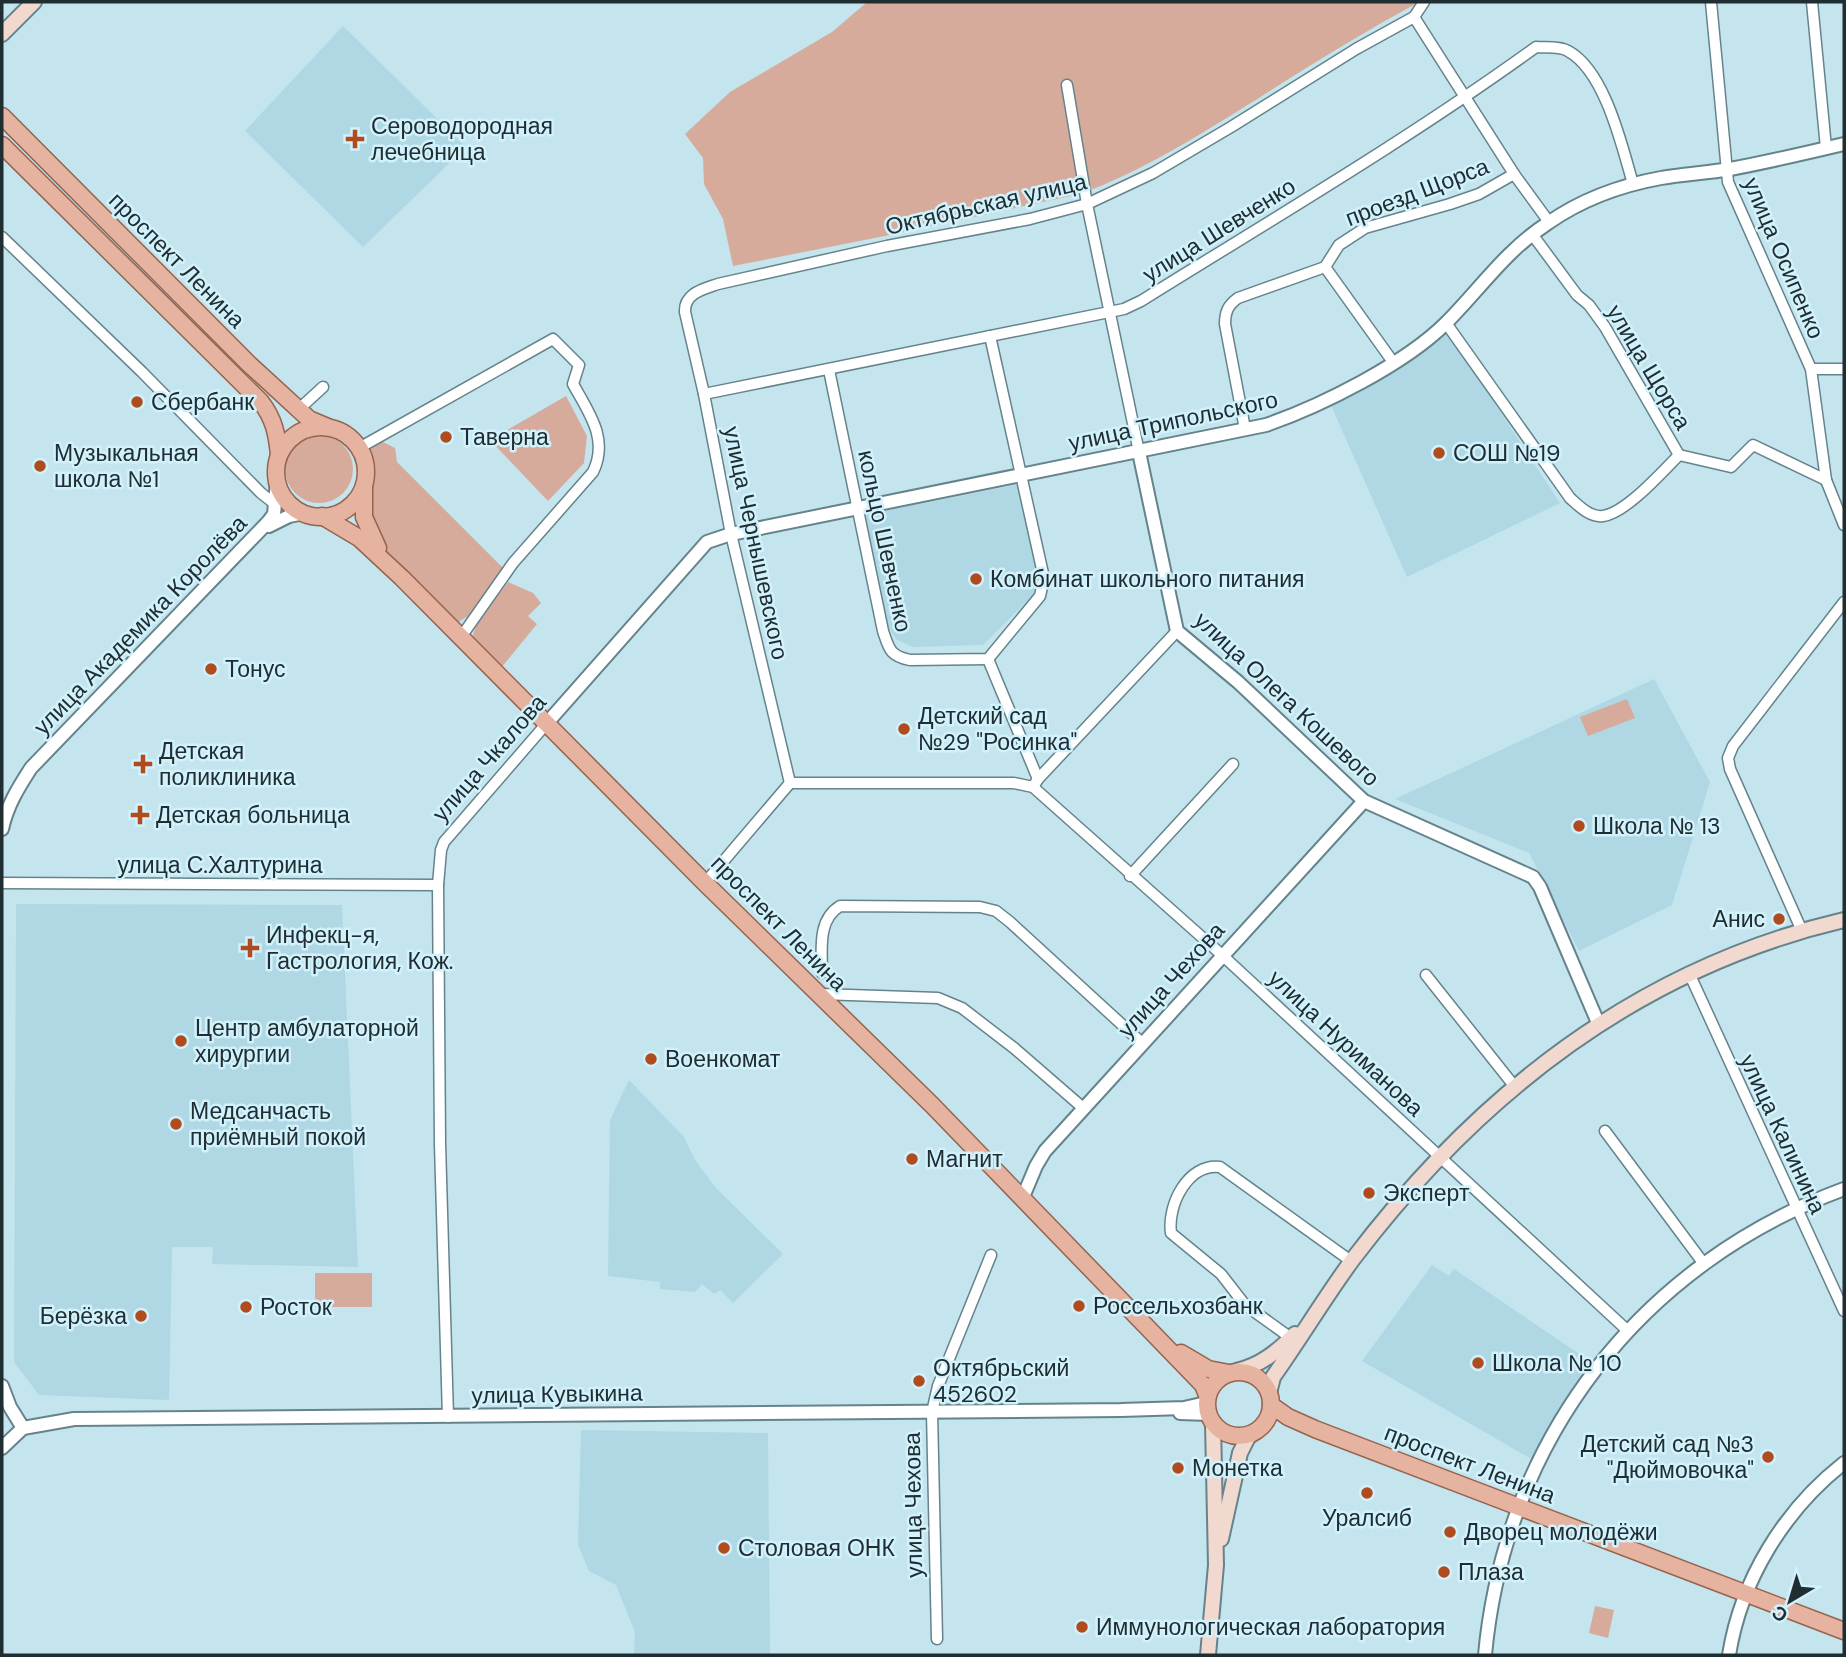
<svg xmlns="http://www.w3.org/2000/svg" width="1846" height="1657" font-family="'DM Sans',sans-serif">
<rect width="100%" height="100%" fill="#c4e5ee"/>
<!-- built -->
<g fill="#afd8e4">
<path d="M 343,26 L 466,147 L 363,247 L 245,131 Z"/>
<path d="M 1448,332 L 1560,503 L 1407,577 L 1330,403 L 1386,376 Z"/>
<path d="M 1020,484 L 1038,575 L 1034,594 L 983,645 L 913,647 L 897,640 L 888,627 L 864,515 Z"/>
<path d="M 1654,679 L 1710,782 L 1672,905 L 1579,951 L 1529,853 L 1395,799 Z"/>
<path d="M 16,904 L 342,905 L 358,1267 L 212,1264 L 213,1247 L 172,1247 L 169,1400 L 39,1395 L 14,1362 Z"/>
<path d="M 629,1080 L 684,1137 L 695,1160 L 716,1188 L 783,1254 L 733,1303 L 720,1290 L 714,1294 L 702,1284 L 695,1292 L 660,1289 L 660,1282 L 608,1276 L 610,1120 Z"/>
<path d="M 1432,1265 L 1449,1276 L 1454,1269 L 1594,1364 L 1546,1435 L 1533,1460 L 1362,1361 Z"/>
<path d="M 581,1430 L 768,1433 L 770,1655 L 634,1655 L 635,1632 L 616,1585 L 589,1571 L 578,1545 Z"/>
</g>
<!-- green -->
<g fill="#d6ab9b">
<path d="M 867,2 L 1419,2 C 1364,32 1311,64 1259,98 C 1202,133 1144,171 1080,194 L 890,235 L 733,266 L 723,219 L 704,184 L 703,158 L 685,134 L 730,92 L 832,32 Z"/>
<path d="M 566,396 L 587,436 L 584,463 L 548,501 L 490,440 Z"/>
<circle cx="319" cy="469" r="34"/>
<path d="M 381,441 L 395,448 L 397,462 L 504,569 L 468,616 L 457,623 L 380,545 L 367,499 L 375,476 L 368,451 Z"/>
<path d="M 508,582 L 533,593 L 541,603 L 528,616 L 537,624 L 501,668 L 472,638 L 477,623 Z"/>
<path d="M 1627,699 L 1635,718 L 1588,736 L 1580,717 Z"/>
<rect x="315" y="1273" width="57" height="34"/>
<path d="M 1595,1606 L 1614,1610 L 1608,1638 L 1589,1633 Z"/>
</g>
<g fill="none" stroke-linecap="round" stroke-linejoin="round">
<!-- minor casing -->
<g stroke="#65838b" stroke-width="13">
<g id="minor">
<path d="M 1711,2 L 1728,182 L 1811,369 L 1826,480 L 1844,525"/>
<path d="M 1812,2 L 1826,148"/>
<path d="M 1414,17 L 1514,174 L 1549,222"/>
<path d="M 1067,85 L 1087,204 L 1139,452"/>
<path d="M 1532,234 L 1577,295 L 1589,305 L 1605,327 L 1679,455"/>
<path d="M 2,237 L 142,372 L 261,493 L 275,504"/>
<path d="M 1325,267 L 1393,362"/>
<path d="M 1446,323 L 1570,498 C 1578,505 1590,518 1603,516 C 1626,513 1662,472 1679,455"/>
<path d="M 1811,369 L 1844,369"/>
<path d="M 829,370 L 883,631 C 889,649 890,656 910,660 L 988,659 L 1040,596 L 1044,578 L 990,336"/>
<path d="M 704,394 L 1124,309 L 1141,301 C 1274,218 1409,139 1536,47 C 1545,48 1560,46 1568,51 C 1605,71 1622,146 1633,184"/>
<path d="M 298,410 L 323,387"/>
<path d="M 1245,429 L 1225,324 C 1225,312 1228,305 1238,298 L 1325,267 L 1339,245 L 1365,228 L 1450,204 L 1479,194 L 1514,174"/>
<path d="M 359,448 L 553,339 L 579,365 L 573,384 C 589,413 609,439 593,472 L 513,563 L 461,637"/>
<path d="M 1679,455 L 1731,467 L 1753,445 L 1826,480"/>
<path d="M 988,659 L 1038,779"/>
<path d="M 790,783 L 731,534 L 704,394 L 685,312 C 684,293 704,289 718,284 L 887,246 L 1030,219 L 1087,204 L 1153,173 L 1231,127 L 1356,49 L 1414,17 L 1424,2"/>
<path d="M 790,783 L 1014,783 L 1033,787 L 1222,955 L 1628,1331"/>
<path d="M 1033,787 L 1038,779 L 1177,631"/>
<path d="M 1130,876 L 1233,764"/>
<path d="M 710,877 L 790,783"/>
<path d="M 2,883 L 438,885"/>
<path d="M 1802,931 L 1730,769 L 1728,758 L 1733,746 L 1844,602"/>
<path d="M 822,973 C 822,950 817,920 840,906 L 980,907 L 996,911 L 1010,922 L 1142,1043"/>
<path d="M 1689,973 L 1844,1311"/>
<path d="M 1426,975 L 1515,1087"/>
<path d="M 820,994 L 938,998 L 962,1008 L 1014,1048 L 1082,1107"/>
<path d="M 1605,1131 L 1704,1264"/>
<path d="M 1291,1338 L 1245,1305 L 1221,1274 L 1171,1233 C 1167,1205 1188,1163 1220,1167 L 1351,1261"/>
<path d="M 448,1417 L 440,1144 L 438,885 L 441,850 L 444,842 L 547,723"/>
<path d="M 937,1639 L 932,1412 L 938,1386 L 991,1255"/>
</g>
</g>
<!-- tertiary casing -->
<g stroke="#65838b" stroke-width="16">
<g id="tertiary">
<path d="M 1139,452 L 1177,631 L 1238,682 L 1364,801 L 1533,877 L 1540,887 L 1599,1025"/>
<path d="M 269,526 L 289,516 L 304,513"/>
<path d="M 547,723 L 707,542 L 731,534 L 1266,425 C 1321,406 1405,364 1446,323 C 1481,288 1505,251 1548,223 C 1581,200 1622,185 1661,178 C 1684,174 1707,173 1730,169 C 1768,162 1806,153 1844,144"/>
<path d="M 2,829 C 7,806 18,788 31,768 L 268,522 L 274,514 L 277,482"/>
<path d="M 1023,1197 L 1036,1166 L 1045,1151 L 1364,801"/>
<path d="M 2,1386 L 10,1407 L 23,1428"/>
<path d="M 1180,1413 L 1208,1414"/>
<path d="M 2,1448 L 23,1428 L 74,1419 L 1121,1410 L 1184,1408 L 1206,1403"/>
<path d="M 1485,1655 C 1505,1439 1641,1264 1844,1189"/>
<path d="M 1729,1655 C 1741,1580 1784,1510 1844,1463"/>
</g>
</g>
<!-- secondary casing -->
<g stroke="#65838b" stroke-width="18">
<g id="secondary">
<path d="M 2,34 L 34,2"/>
<path d="M 1236,1371 C 1260,1366 1278,1351 1295,1334"/>
<path d="M 1269,1393 L 1273,1377 C 1300,1339 1325,1297 1353,1259 C 1479,1093 1639,968 1844,920"/>
<path d="M 1221,1539 L 1240,1453 L 1248,1437 L 1256,1431"/>
<path d="M 1208,1655 L 1216,1565 L 1213,1423"/>
</g>
</g>
<!-- primary casing -->
<g stroke="#956450" stroke-width="19">
<g id="primary">
<path d="M 2,116 L 248,363 L 309,419 L 328,427"/>
<path d="M 2,145 L 261,402 C 274,419 277,434 279,455"/>
<circle cx="321" cy="472" r="45"/>
<path d="M 364,487 L 364,517 L 378,548"/>
<path d="M 322,516 L 359,538 L 402,578 L 705,883 L 932,1105 L 1203,1385 L 1207,1395"/>
<path d="M 1181,1353 L 1208,1369 L 1229,1373"/>
<circle cx="1239" cy="1404" r="32"/>
<path d="M 1271,1405 L 1288,1417 L 1315,1429 L 1844,1631"/>
</g>
</g>
<!-- minor -->
<use href="#minor" stroke="#fff" stroke-width="10"/>
<!-- tertiary -->
<use href="#tertiary" stroke="#fff" stroke-width="12"/>
<!-- secondary -->
<use href="#secondary" stroke="#f2d9d0" stroke-width="14"/>
<!-- primary -->
<use href="#primary" stroke="#e5b3a0" stroke-width="16"/>
</g>
<!-- markers -->
<g fill="#b04b1e" stroke="#d1f2fc" stroke-width="2.5">
<path d="M351.5 128.5h7v7h7v7h-7v7h-7v-7h-7v-7h7z"/>
<circle cx="137" cy="402" r="7"/>
<circle cx="446" cy="437" r="7"/>
<circle cx="1439" cy="453" r="7"/>
<circle cx="40" cy="466" r="7"/>
<circle cx="976" cy="579" r="7"/>
<circle cx="211" cy="669" r="7"/>
<circle cx="904" cy="729" r="7"/>
<path d="M139.5 753.5h7v7h7v7h-7v7h-7v-7h-7v-7h7z"/>
<path d="M136.5 804.5h7v7h7v7h-7v7h-7v-7h-7v-7h7z"/>
<circle cx="1579" cy="826" r="7"/>
<circle cx="1779" cy="919" r="7"/>
<path d="M246.5 937.5h7v7h7v7h-7v7h-7v-7h-7v-7h7z"/>
<circle cx="181" cy="1041" r="7"/>
<circle cx="651" cy="1059" r="7"/>
<circle cx="176" cy="1124" r="7"/>
<circle cx="912" cy="1159" r="7"/>
<circle cx="1369" cy="1193" r="7"/>
<circle cx="1079" cy="1306" r="7"/>
<circle cx="246" cy="1307" r="7"/>
<circle cx="141" cy="1316" r="7"/>
<circle cx="1478" cy="1363" r="7"/>
<circle cx="919" cy="1381" r="7"/>
<circle cx="1768" cy="1457" r="7"/>
<circle cx="1178" cy="1468" r="7"/>
<circle cx="1367" cy="1493" r="7"/>
<circle cx="1450" cy="1532" r="7"/>
<circle cx="724" cy="1548" r="7"/>
<circle cx="1444" cy="1572" r="7"/>
<circle cx="1082" cy="1627" r="7"/>
</g>
<g text-anchor="middle" stroke-width="5" stroke-linejoin="round" paint-order="stroke">
<!-- poi labels -->
<g font-size="23" fill="#202d31" stroke="#d1f2fc" text-anchor="start">
<text x="371" y="134">Сероводородная<tspan x="371" dy="26">лечебница</tspan></text>
<text x="151" y="410">Сбербанк</text>
<text x="460" y="445">Таверна</text>
<text x="54" y="461">Музыкальная<tspan x="54" dy="26">школа №1</tspan></text>
<text x="1453" y="461">СОШ №19</text>
<text x="990" y="587">Комбинат школьного питания</text>
<text x="225" y="677">Тонус</text>
<text x="918" y="724">Детский сад<tspan x="918" dy="26">№29 "Росинка"</tspan></text>
<text x="159" y="759">Детская<tspan x="159" dy="26">поликлиника</tspan></text>
<text x="156" y="823">Детская больница</text>
<text x="1593" y="834">Школа № 13</text>
<text x="1765" y="927" text-anchor="end">Анис</text>
<text x="266" y="943">Инфекц-я,<tspan x="266" dy="26">Гастрология, Кож.</tspan></text>
<text x="195" y="1036">Центр амбулаторной<tspan x="195" dy="26">хирургии</tspan></text>
<text x="665" y="1067">Военкомат</text>
<text x="190" y="1119">Медсанчасть<tspan x="190" dy="26">приёмный покой</tspan></text>
<text x="926" y="1167">Магнит</text>
<text x="1383" y="1201">Эксперт</text>
<text x="1093" y="1314">Россельхозбанк</text>
<text x="260" y="1315">Росток</text>
<text x="127" y="1324" text-anchor="end">Берёзка</text>
<text x="1492" y="1371">Школа № 10</text>
<text x="933" y="1376">Октябрьский<tspan x="933" dy="26">452602</tspan></text>
<text x="1754" y="1452" text-anchor="end">Детский сад №3<tspan x="1754" dy="26">"Дюймовочка"</tspan></text>
<text x="1192" y="1476">Монетка</text>
<text x="1367" y="1526" text-anchor="middle">Уралсиб</text>
<text x="1464" y="1540">Дворец молодёжи</text>
<text x="738" y="1556">Столовая ОНК</text>
<text x="1458" y="1580">Плаза</text>
<text x="1096" y="1635">Иммунологическая лаборатория</text>
</g>
<!-- street labels -->
<g font-size="23" fill="#202d31" stroke="#d1f2fc">
<text transform="translate(1417 192) rotate(-21)" y="8">проезд Щорса</text>
<text transform="translate(986 204) rotate(-13)" y="8">Октябрьская улица</text>
<text transform="translate(1219 230) rotate(-32)" y="8">улица Шевченко</text>
<text transform="translate(1784 258) rotate(67)" y="8">улица Осипенко</text>
<text transform="translate(177 260) rotate(45)" y="8">проспект Ленина</text>
<text transform="translate(1649 367) rotate(59)" y="8">улица Щорса</text>
<text transform="translate(1173 421) rotate(-12)" y="8">улица Трипольского</text>
<text transform="translate(885 541) rotate(78)" y="8">кольцо Шевченко</text>
<text transform="translate(756 543) rotate(78)" y="8">улица Чернышевского</text>
<text transform="translate(140 625) rotate(-46)" y="8">улица Академика Королёва</text>
<text transform="translate(1287 699) rotate(43)" y="8">улица Олега Кошевого</text>
<text transform="translate(489 758) rotate(-49)" y="8">улица Чкалова</text>
<text x="220" y="873">улица С.Халтурина</text>
<text transform="translate(779 923) rotate(45)" y="8">проспект Ленина</text>
<text transform="translate(1171 980) rotate(-48)" y="8">улица Чехова</text>
<text transform="translate(1346 1043) rotate(43)" y="8">улица Нуриманова</text>
<text transform="translate(1783 1134) rotate(65)" y="8">улица Калинина</text>
<text transform="translate(557 1394) rotate(-1)" y="8">улица Кувыкина</text>
<text transform="translate(1470 1464) rotate(21)" y="8">проспект Ленина</text>
<text transform="translate(913 1505) rotate(-91)" y="8">улица Чехова</text>
</g>
</g>
<!-- border -->
<rect width="1846" height="1657" fill="none" stroke="#202d31" stroke-width="7"/>
<!-- north arrow -->
<g transform="translate(1790 1601) rotate(218)" stroke="#d1f2fc" stroke-width="5" paint-order="stroke">
<path d="M0-5L12 26L0 18L-12 26Z" fill="#202d31"/>
<text y="-10" font-size="19" font-weight="bold" text-anchor="middle" fill="#202d31">С</text>
</g>
</svg>
